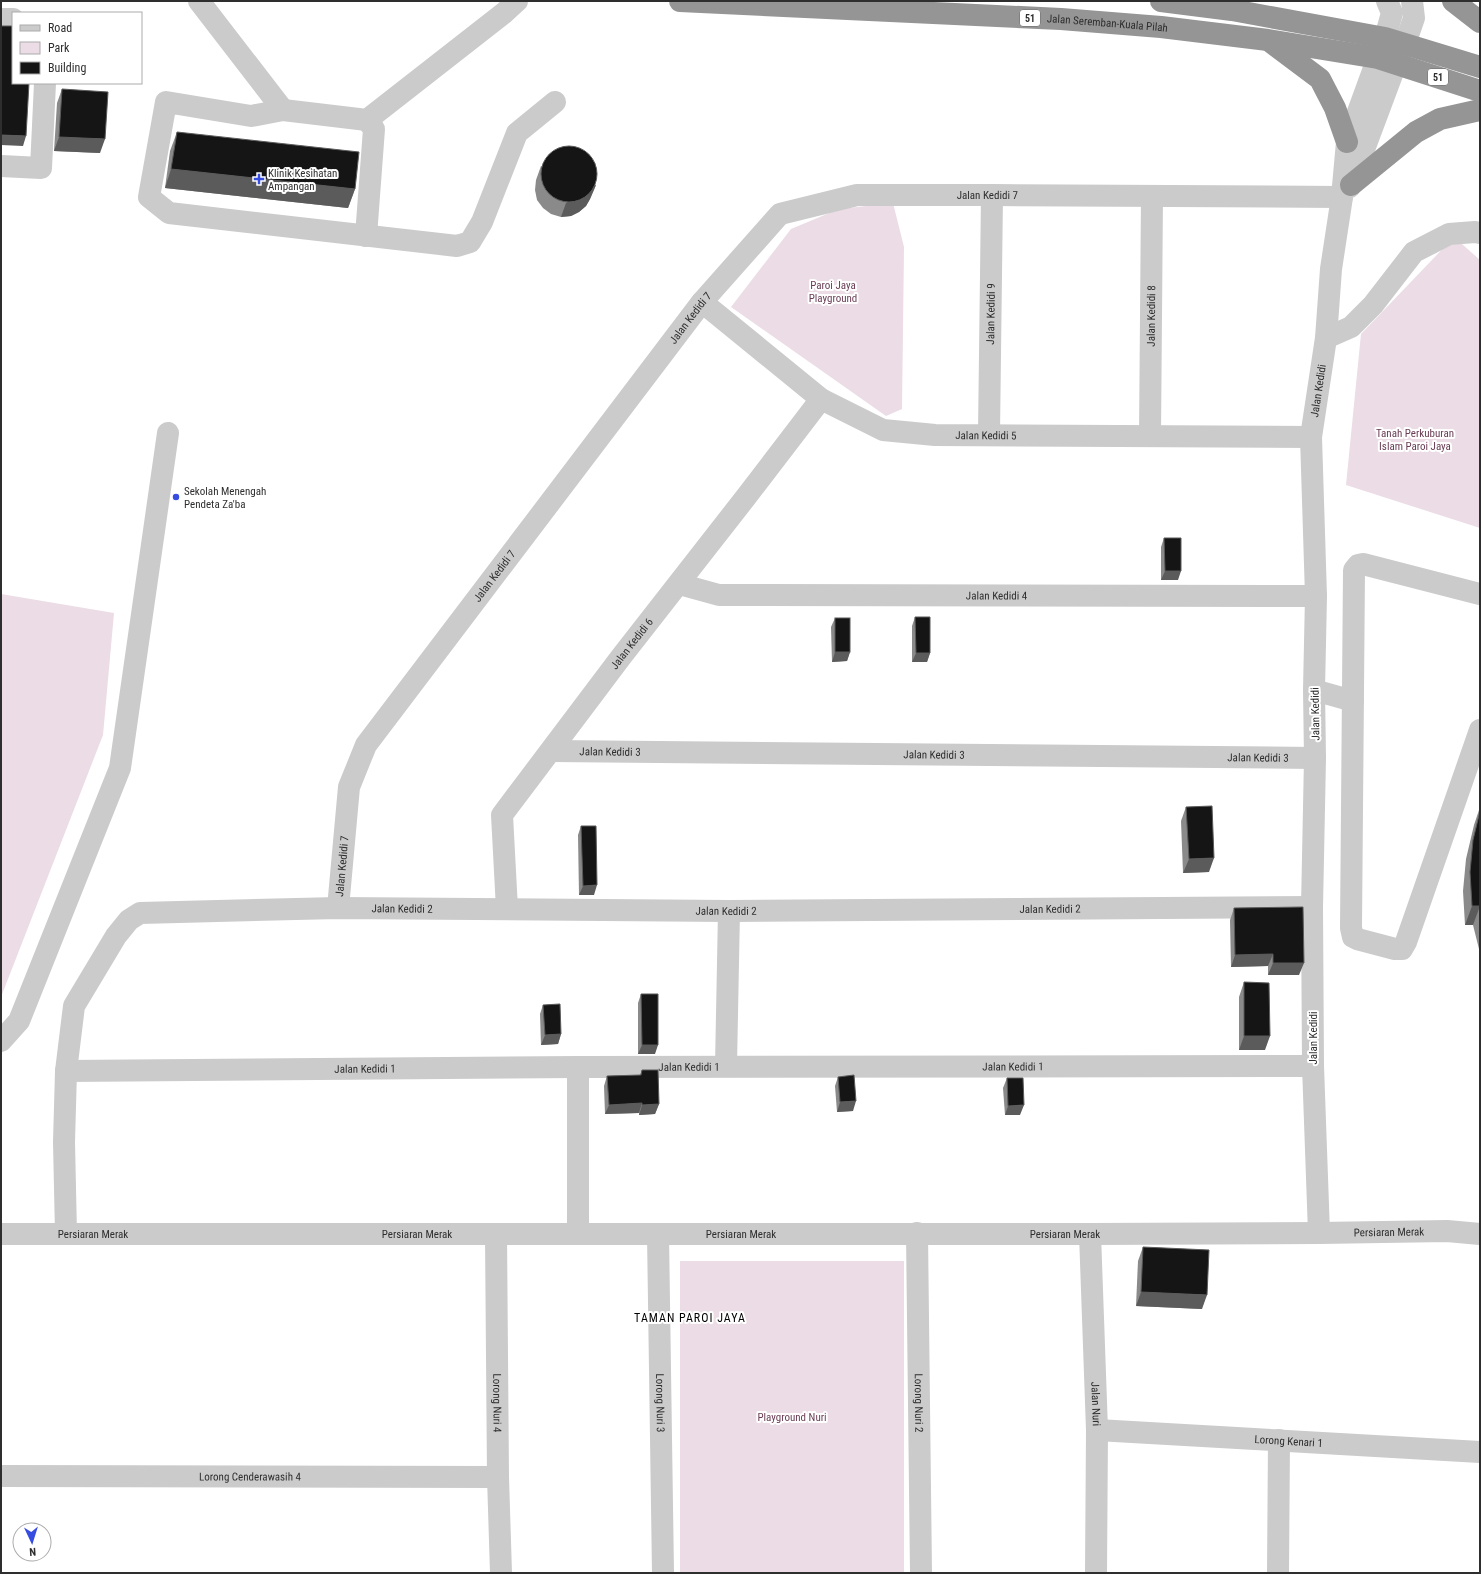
<svg xmlns="http://www.w3.org/2000/svg" width="1481" height="1574" font-family="'Roboto Condensed',sans-serif">
<rect width="100%" height="100%" fill="#fff"/>
<!-- green -->
<g fill="#ebdce5">
<path d="M 893,203 L 904,247 L 902,409 L 886,416 L 731,307 L 791,229 L 839,209 Z"/>
<path d="M 1454,237 L 1480,260 L 1480,528 L 1346,485 L 1361,334 Z"/>
<path d="M 1,594 L 114,613 L 103,735 L 1,997 Z"/>
<rect x="680" y="1261" width="224" height="312"/>
</g>
<g fill="none" stroke-linecap="round" stroke-linejoin="round">
<!-- minor -->
<g stroke="#cbcbcb" stroke-width="22">
<path d="M 199,1 L 283,110"/>
<path d="M 517,1 L 504,13 L 367,120 L 283,110 L 251,116 L 166,102 L 149,197 L 169,213 L 457,246 L 470,242 L 482,222 L 517,133 L 555,102"/>
<path d="M 1,19 L 13,19"/>
<path d="M 1,166 L 41,168 L 45,83"/>
<path d="M 1350,187 L 1396,64 L 1405,44 L 1414,18 L 1412,1"/>
<path d="M 366,236 L 374,129 L 367,120"/>
<path id="s1" d="M 702,302 L 821,399 L 883,430 L 935,435 L 1311,437"/>
<path d="M 1326,338 L 1351,327 L 1373,305 L 1414,252 L 1449,234 L 1475,232 L 1480,233"/>
<path id="s2" d="M 989,434 L 992,195"/>
<path id="s3" d="M 1150,436 L 1152,196"/>
<path id="s4" d="M 679,584 L 719,595 L 1316,596"/>
<path d="M 1480,594 L 1363,564 L 1358,565 L 1354,570 L 1351,928 L 1353,937 L 1357,939 L 1395,949 L 1402,949 L 1406,942 L 1480,730"/>
<path d="M 1314,690 L 1353,701"/>
<path id="s5" d="M 552,751 L 1315,758"/>
<path id="s6" d="M 338,908 L 349,787 L 366,745 L 702,302 L 780,214 L 857,195 L 992,195 L 1342,197"/>
<path id="s7" d="M 507,909 L 502,815 L 621,657 L 746,497 L 821,399"/>
<path d="M 1,1041 L 19,1021 L 120,768 L 168,433"/>
<path d="M 726,1066 L 729,911"/>
<path d="M 578,1067 L 578,1234"/>
<path id="s8" d="M 66,1071 L 578,1067 L 1313,1066"/>
<path id="s9" d="M 917,1233 L 921,1573"/>
<path id="s10" d="M 1319,1233 L 1313,1066 L 1312,907 L 1315,758 L 1314,690 L 1316,596 L 1311,437 L 1326,338 L 1331,269 L 1342,197 L 1347,142 L 1385,38 L 1392,13 L 1387,1"/>
<path id="s11" d="M 1,1234 L 1090,1234 L 1319,1233 L 1447,1231 L 1480,1234"/>
<path id="s12" d="M 66,1234 L 64,1142 L 66,1071 L 74,1006 L 116,936 L 129,920 L 140,913 L 338,908 L 729,911 L 1312,907"/>
<path id="s13" d="M 496,1234 L 498,1477 L 501,1573"/>
<path id="s14" d="M 658,1234 L 663,1573"/>
<path id="s15" d="M 1090,1234 L 1097,1430 L 1096,1573"/>
<path id="s16" d="M 1097,1430 L 1480,1452"/>
<path id="s17" d="M 1,1476 L 498,1477"/>
<path d="M 1278,1573 L 1279,1440"/>
</g>
<!-- highway -->
<g stroke="#959595" stroke-width="22">
<path id="s18" d="M 680,1 L 1061,19 L 1161,27 L 1268,40 L 1378,58 L 1480,91"/>
<path d="M 1161,1 L 1232,10 L 1385,38 L 1480,67"/>
<path d="M 1453,1 L 1480,22"/>
<path d="M 1272,43 L 1320,79 L 1335,108 L 1347,142"/>
<path d="M 1351,185 L 1416,132 L 1440,119 L 1480,110"/>
</g>
</g>
<!-- wall -->
<g fill="#8a8a8a">
<path d="M 62,89 L 100,153 L 54,151 L 57,103 Z"/>
<path d="M 177,132 L 355,189 L 348,208 L 165,188 L 170,151 Z"/>
<path d="M 541,166 L 596,185 L 590,199 L 586,206 L 579,212 L 571,216 L 561,217 L 551,214 L 543,208 L 537,200 L 535,190 L 536,180 Z"/>
<path d="M 1164,538 L 1178,580 L 1161,580 L 1161,547 Z"/>
<path d="M 915,617 L 930,653 L 927,662 L 912,662 L 912,626 Z"/>
<path d="M 835,618 L 850,652 L 847,661 L 832,662 L 831,627 Z"/>
<path d="M 1186,807 L 1209,872 L 1183,873 L 1181,821 Z"/>
<path d="M 1480,807 L 1480,953 L 1473,925 L 1465,925 L 1463,891 L 1466,859 L 1474,825 Z"/>
<path d="M 581,826 L 594,895 L 579,895 L 578,835 Z"/>
<path d="M 1234,908 L 1299,975 L 1268,975 L 1268,966 L 1231,967 L 1230,920 Z"/>
<path d="M 1244,982 L 1265,1050 L 1239,1050 L 1239,997 Z"/>
<path d="M 641,994 L 655,1054 L 638,1054 L 638,1003 Z"/>
<path d="M 543,1005 L 561,1034 L 558,1044 L 541,1045 L 540,1014 Z"/>
<path d="M 642,1070 L 659,1104 L 655,1114 L 639,1115 L 639,1113 L 605,1114 L 604,1086 L 607,1076 L 640,1075 Z"/>
<path d="M 838,1077 L 853,1111 L 837,1112 L 835,1086 Z"/>
<path d="M 1007,1078 L 1020,1115 L 1005,1115 L 1003,1088 Z"/>
<path d="M 1143,1247 L 1202,1309 L 1136,1306 L 1138,1261 Z"/>
</g>
<!-- shaded-wall -->
<g fill="#5b5b5b">
<path d="M 1,135 L 26,136 L 23,146 L 1,145 Z"/>
<path d="M 59,137 L 105,139 L 100,153 L 54,151 Z"/>
<path d="M 171,169 L 355,189 L 348,208 L 165,188 Z"/>
<path d="M 596,185 L 590,199 L 586,206 L 579,212 L 571,216 L 561,217 L 566,203 Z"/>
<path d="M 1165,571 L 1181,571 L 1178,580 L 1161,580 Z"/>
<path d="M 835,652 L 850,652 L 847,661 L 832,662 Z"/>
<path d="M 916,653 L 930,653 L 927,662 L 912,662 Z"/>
<path d="M 1214,858 L 1209,872 L 1183,873 L 1189,859 Z"/>
<path d="M 597,885 L 594,895 L 579,895 L 583,886 Z"/>
<path d="M 1472,906 L 1480,906 L 1473,925 L 1465,925 Z"/>
<path d="M 1273,954 L 1268,966 L 1231,967 L 1235,955 Z"/>
<path d="M 1273,963 L 1304,963 L 1299,975 L 1268,975 Z"/>
<path d="M 561,1034 L 558,1044 L 541,1045 L 545,1035 Z"/>
<path d="M 1244,1036 L 1270,1036 L 1265,1050 L 1239,1050 Z"/>
<path d="M 642,1045 L 658,1045 L 655,1054 L 638,1054 Z"/>
<path d="M 856,1101 L 853,1111 L 837,1112 L 840,1102 Z"/>
<path d="M 642,1103 L 639,1113 L 605,1114 L 609,1105 Z"/>
<path d="M 659,1104 L 655,1114 L 639,1115 L 642,1105 Z"/>
<path d="M 1024,1105 L 1020,1115 L 1005,1115 L 1008,1106 Z"/>
<path d="M 1141,1292 L 1207,1295 L 1202,1309 L 1136,1306 Z"/>
</g>
<!-- building -->
<g fill="#151515" stroke="#5b5b5b">
<path d="M 1,26 L 13,26 L 13,83 L 29,83 L 26,136 L 1,135 Z"/>
<path d="M 62,89 L 108,92 L 105,139 L 59,137 Z"/>
<path d="M 177,132 L 359,152 L 355,189 L 171,169 Z"/>
<circle cx="569" cy="174" r="28"/>
<path d="M 1164,538 L 1181,538 L 1181,571 L 1165,571 Z"/>
<path d="M 915,617 L 930,617 L 930,653 L 916,653 Z"/>
<rect x="835" y="618" width="15" height="34"/>
<path d="M 1212,806 L 1214,858 L 1189,859 L 1186,807 Z"/>
<path d="M 1480,811 L 1480,908 L 1480,906 L 1472,906 L 1470,872 L 1473,840 Z"/>
<path d="M 581,826 L 596,826 L 597,885 L 583,886 Z"/>
<path d="M 1303,907 L 1304,963 L 1273,963 L 1273,954 L 1235,955 L 1234,908 Z"/>
<path d="M 1244,982 L 1269,983 L 1270,1036 L 1244,1036 Z"/>
<path d="M 641,994 L 658,994 L 658,1045 L 642,1045 Z"/>
<path d="M 560,1004 L 561,1034 L 545,1035 L 543,1005 Z"/>
<path d="M 642,1070 L 658,1070 L 659,1104 L 642,1105 L 642,1103 L 609,1105 L 607,1076 L 641,1075 Z"/>
<path d="M 854,1075 L 856,1101 L 840,1102 L 838,1077 Z"/>
<path d="M 1007,1078 L 1023,1078 L 1024,1105 L 1008,1106 Z"/>
<path d="M 1143,1247 L 1209,1250 L 1207,1295 L 1141,1292 Z"/>
</g>
<!-- markers -->
<g fill="#364ce0" stroke="#fff" stroke-width="1.5">
<path d="M257 173h4v4h4v4h-4v4h-4v-4h-4v-4h4z"/>
<circle cx="176" cy="497" r="4"/>
</g>
<g text-anchor="middle" stroke-width="4" stroke-linejoin="round" paint-order="stroke">
<!-- shield labels -->
<g fill="#fff" stroke="#6d6d6d" stroke-width="1">
<rect x="1020" y="10" width="20" height="16" rx="3"/>
<rect x="1428" y="69" width="20" height="16" rx="3"/>
</g>
<g font-size="10" font-weight="bold" fill="#2e2e2e">
<text x="1030" y="22">51</text>
<text x="1438" y="81">51</text>
</g>
<!-- street labels -->
<g font-size="11" fill="#2e2e2e" stroke="#fff">
<text dy="4" stroke="none"><textPath href="#s18" startOffset="428">Jalan Seremban-Kuala Pilah</textPath></text>
<text dy="4" stroke="none"><textPath href="#s6" startOffset="1050">Jalan Kedidi 7</textPath></text>
<text dy="4" stroke="none"><textPath href="#s2" startOffset="120">Jalan Kedidi 9</textPath></text>
<text dy="4" stroke="none"><textPath href="#s3" startOffset="120">Jalan Kedidi 8</textPath></text>
<text dy="4" stroke="none"><textPath href="#s6" startOffset="703">Jalan Kedidi 7</textPath></text>
<text dy="4" stroke="none"><textPath href="#s10" startOffset="843">Jalan Kedidi</textPath></text>
<text dy="4" stroke="none"><textPath href="#s1" startOffset="326">Jalan Kedidi 5</textPath></text>
<text dy="4" stroke="none"><textPath href="#s6" startOffset="379">Jalan Kedidi 7</textPath></text>
<text dy="4" stroke="none"><textPath href="#s4" startOffset="319">Jalan Kedidi 4</textPath></text>
<text dy="4" stroke="none"><textPath href="#s7" startOffset="309">Jalan Kedidi 6</textPath></text>
<text transform="translate(1315 714) rotate(-91)" y="4">Jalan Kedidi</text>
<text dy="4" stroke="none"><textPath href="#s5" startOffset="58">Jalan Kedidi 3</textPath></text>
<text dy="4" stroke="none"><textPath href="#s5" startOffset="382">Jalan Kedidi 3</textPath></text>
<text dy="4" stroke="none"><textPath href="#s5" startOffset="706">Jalan Kedidi 3</textPath></text>
<text dy="4" stroke="none"><textPath href="#s6" startOffset="42">Jalan Kedidi 7</textPath></text>
<text dy="4" stroke="none"><textPath href="#s12" startOffset="606">Jalan Kedidi 2</textPath></text>
<text dy="4" stroke="none"><textPath href="#s12" startOffset="1254">Jalan Kedidi 2</textPath></text>
<text dy="4" stroke="none"><textPath href="#s12" startOffset="930">Jalan Kedidi 2</textPath></text>
<text transform="translate(1313 1038) rotate(-90)" y="4">Jalan Kedidi</text>
<text dy="4" stroke="none"><textPath href="#s8" startOffset="623">Jalan Kedidi 1</textPath></text>
<text dy="4" stroke="none"><textPath href="#s8" startOffset="947">Jalan Kedidi 1</textPath></text>
<text dy="4" stroke="none"><textPath href="#s8" startOffset="299">Jalan Kedidi 1</textPath></text>
<text dy="4" stroke="none"><textPath href="#s11" startOffset="1388">Persiaran Merak</textPath></text>
<text dy="4" stroke="none"><textPath href="#s11" startOffset="740">Persiaran Merak</textPath></text>
<text dy="4" stroke="none"><textPath href="#s11" startOffset="92">Persiaran Merak</textPath></text>
<text dy="4" stroke="none"><textPath href="#s11" startOffset="416">Persiaran Merak</textPath></text>
<text dy="4" stroke="none"><textPath href="#s11" startOffset="1064">Persiaran Merak</textPath></text>
<text dy="4" stroke="none"><textPath href="#s13" startOffset="169">Lorong Nuri 4</textPath></text>
<text dy="4" stroke="none"><textPath href="#s14" startOffset="169">Lorong Nuri 3</textPath></text>
<text dy="4" stroke="none"><textPath href="#s9" startOffset="170">Lorong Nuri 2</textPath></text>
<text dy="4" stroke="none"><textPath href="#s15" startOffset="170">Jalan Nuri</textPath></text>
<text dy="4" stroke="none"><textPath href="#s16" startOffset="192">Lorong Kenari 1</textPath></text>
<text dy="4" stroke="none"><textPath href="#s17" startOffset="249">Lorong Cenderawasih 4</textPath></text>
</g>
<!-- poi labels -->
<g font-size="11" fill="#2e2e2e" stroke="#fff" text-anchor="start">
<text x="268" y="177">Klinik Kesihatan<tspan x="268" dy="13">Ampangan</tspan></text>
<text x="184" y="495">Sekolah Menengah<tspan x="184" dy="13">Pendeta Za'ba</tspan></text>
</g>
<!-- park labels -->
<g font-size="11" fill="#693d54" stroke="#fff">
<text x="833" y="289">Paroi Jaya<tspan x="833" dy="13">Playground</tspan></text>
<text x="1415" y="437">Tanah Perkuburan<tspan x="1415" dy="13">Islam Paroi Jaya</tspan></text>
<text x="792" y="1421">Playground Nuri</text>
</g>
<!-- neighbourhood labels -->
<g font-size="12" letter-spacing="1" fill="#000" stroke="#fff">
<text x="690" y="1322">TAMAN PAROI JAYA</text>
</g>
</g>
<!-- border -->
<rect width="1481" height="1574" fill="none" stroke="#2e2e2e" stroke-width="4"/>
<!-- legend -->
<rect x="12" y="12" width="130" height="72" fill="#ffffff" stroke="#ababab"/>
<rect x="20" y="25" width="20" height="6" fill="#cbcbcb" stroke="#ababab"/>
<text x="48" y="32" font-size="12" fill="#2e2e2e">Road</text>
<rect x="20" y="42" width="20" height="12" fill="#ebdce5" stroke="#ababab"/>
<text x="48" y="52" font-size="12" fill="#2e2e2e">Park</text>
<rect x="20" y="62" width="20" height="12" fill="#151515" stroke="#ababab"/>
<text x="48" y="72" font-size="12" fill="#2e2e2e">Building</text>
<!-- north arrow -->
<g transform="translate(32 1542) rotate(176)"><circle r="19" fill="#ffffff" stroke="#ababab"/>
<path d="M0-3L7 15L0 10L-7 15Z" fill="#364ce0"/>
<text y="-6" font-size="11" font-weight="bold" text-anchor="middle" fill="#2e2e2e">N</text>
</g>
</svg>
